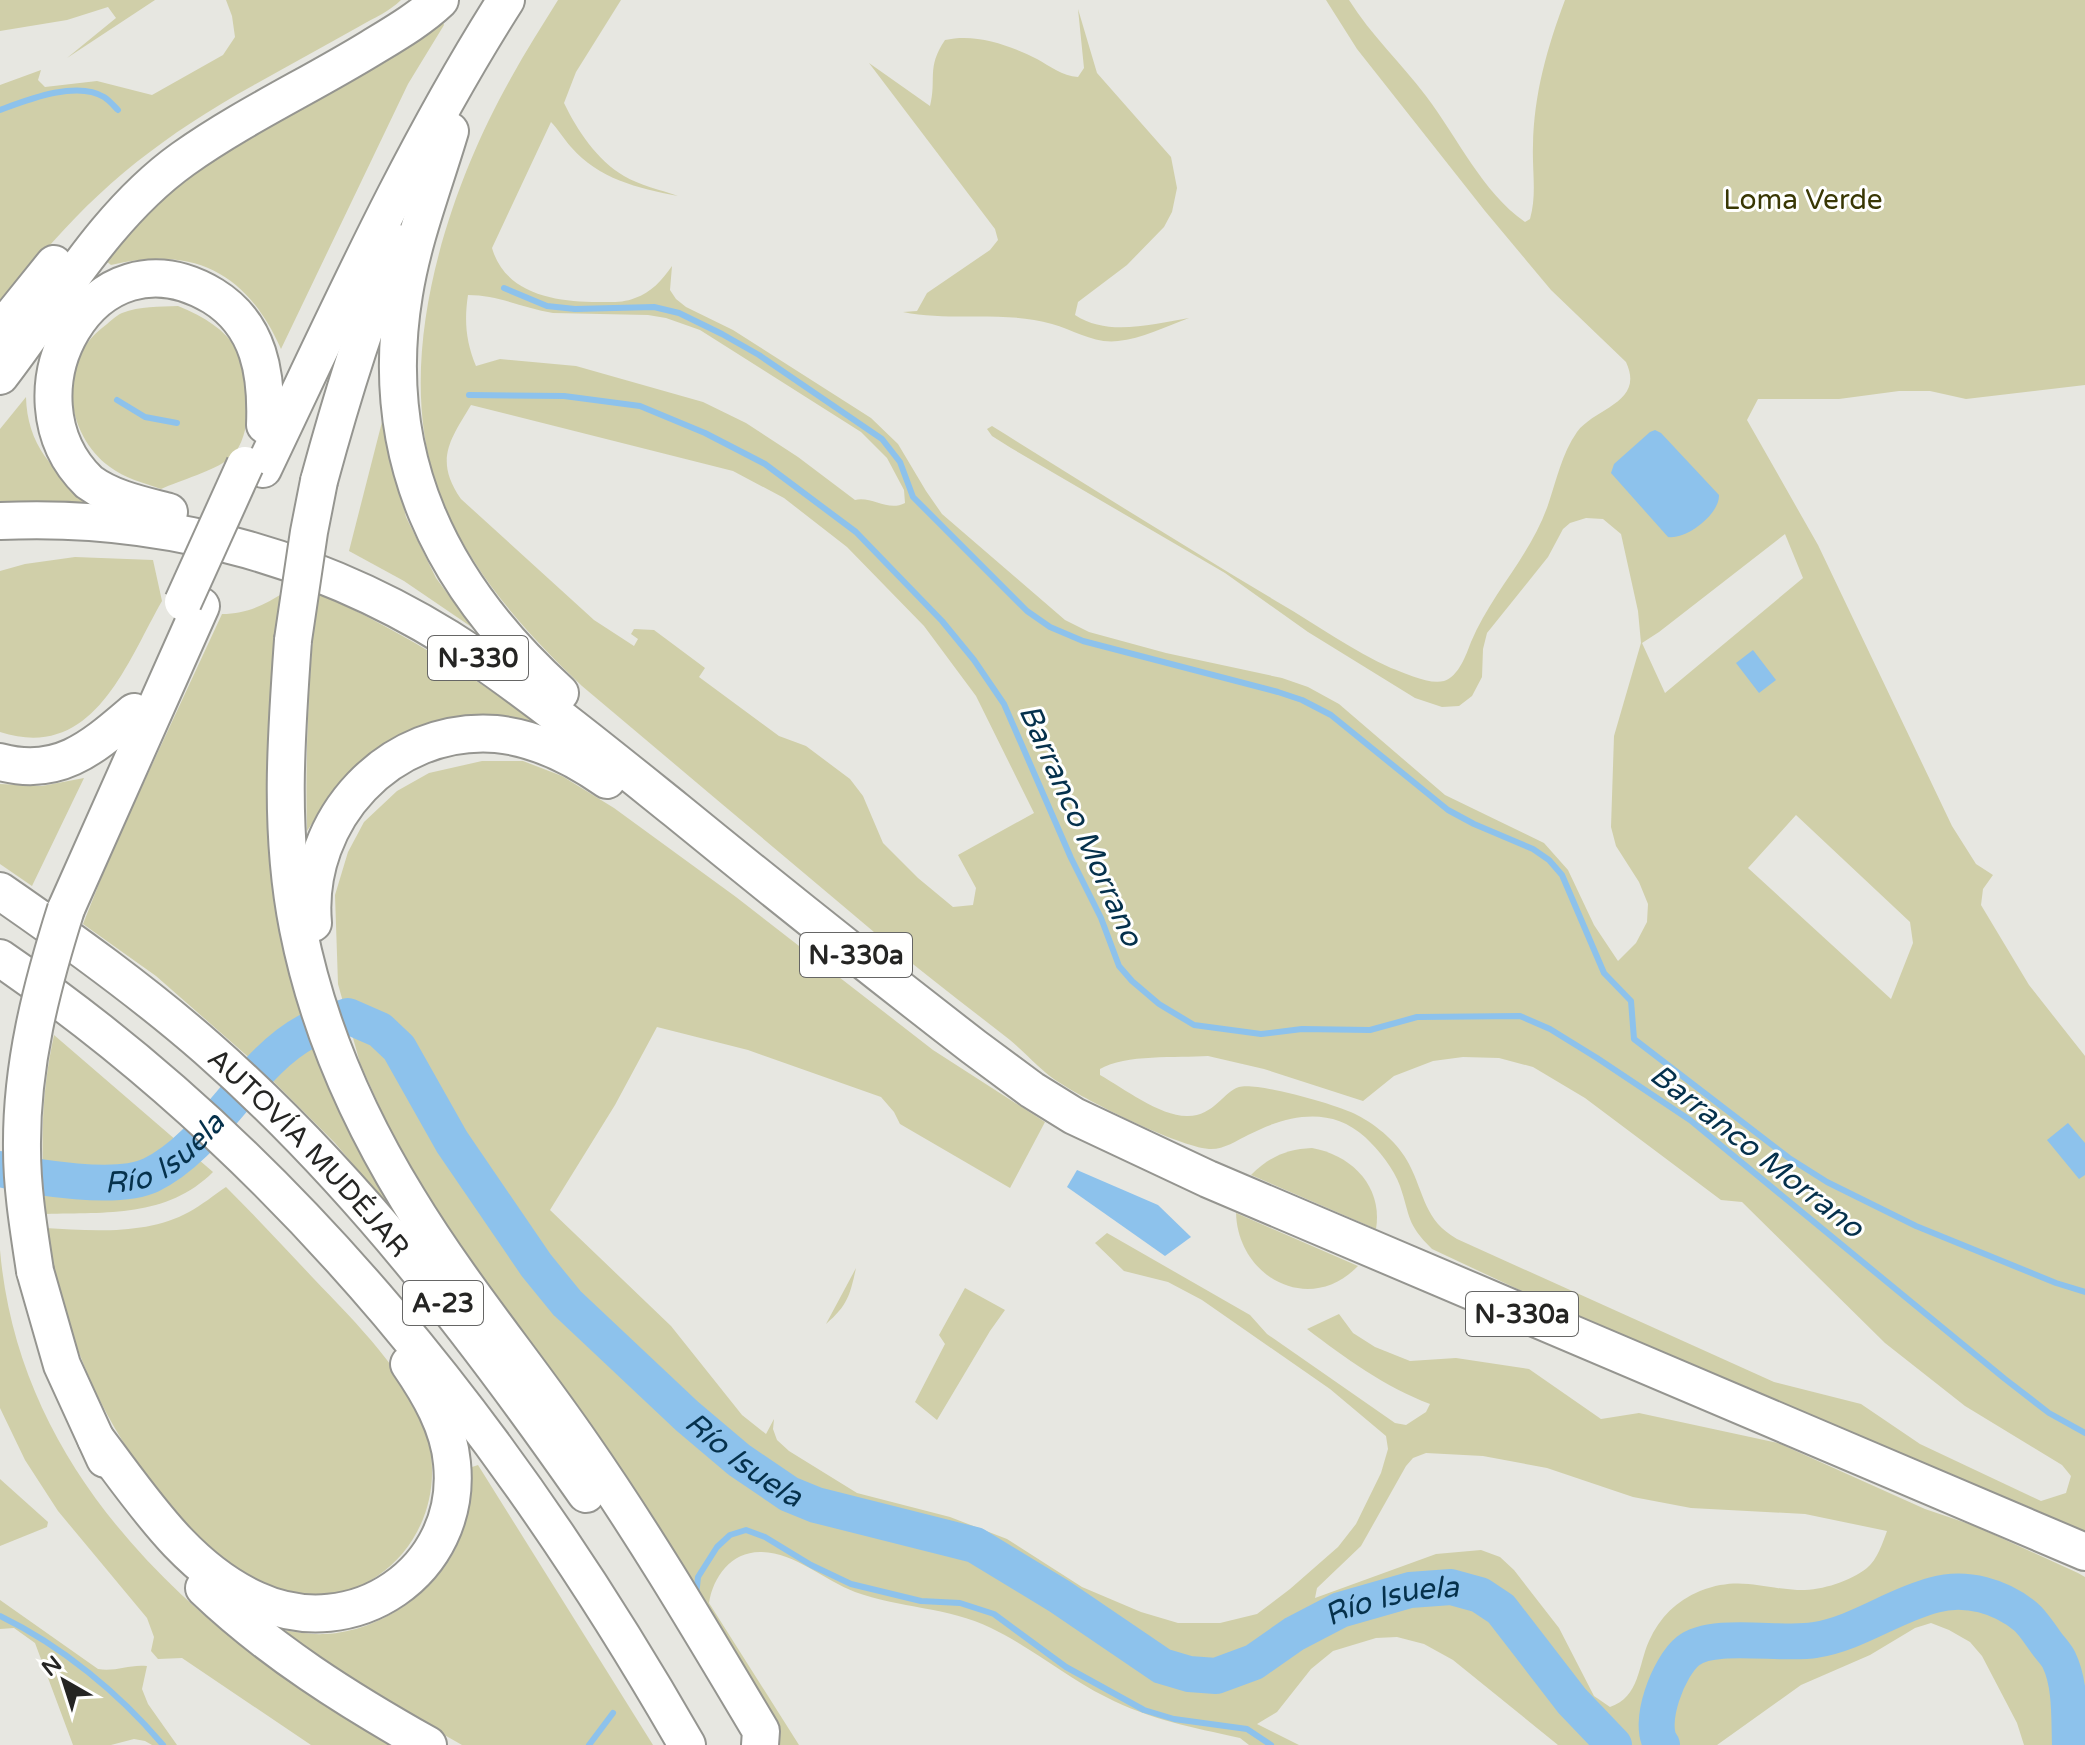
<svg xmlns="http://www.w3.org/2000/svg" width="2085" height="1745" font-family="'Varela Round',sans-serif">
<rect width="100%" height="100%" fill="#e7e7e1"/>
<!-- green -->
<g fill="#d0cfa9" fill-rule="evenodd">
<path d="M 0,0 L 155,0 L 67,58 L 116,18 L 108,7 L 67,20 L 0,31 Z"/>
<path d="M 226,0 L 401,0 C 390,11 374,18 360,26 C 325,46 289,65 254,85 C 144,146 74,207 0,308 L 0,85 L 41,70 L 38,80 L 45,87 L 97,81 L 152,95 L 223,55 L 235,37 L 232,16 Z"/>
<path d="M 558,0 L 621,0 L 576,72 L 564,103 C 577,130 597,160 624,176 C 639,185 661,190 678,196 C 637,188 599,179 571,147 C 564,139 558,129 551,122 L 492,248 C 505,294 556,302 598,302 C 611,302 623,303 635,298 C 651,293 662,280 672,266 L 670,290 L 676,299 L 686,307 L 733,330 L 871,418 L 898,444 L 926,491 L 942,514 L 1065,620 L 1089,632 L 1166,653 L 1282,678 L 1308,687 L 1339,704 L 1445,795 L 1544,843 L 1568,870 L 1594,925 L 1618,961 L 1636,943 L 1647,922 L 1648,904 L 1639,882 L 1616,846 L 1611,827 L 1614,736 L 1641,643 L 1638,611 L 1621,534 L 1603,519 L 1586,518 L 1570,523 L 1563,529 L 1548,557 L 1487,633 L 1483,649 L 1482,677 L 1472,696 L 1459,706 L 1442,707 L 1415,698 L 1308,632 L 1225,573 L 1011,448 L 992,436 L 987,429 L 992,426 C 1088,486 1184,546 1281,604 C 1317,625 1353,651 1391,668 C 1405,673 1429,685 1444,681 C 1459,676 1466,655 1471,642 C 1491,594 1531,555 1548,505 C 1556,482 1562,453 1577,432 C 1596,407 1645,403 1626,362 L 1551,290 L 1485,211 L 1357,49 L 1326,0 L 1349,0 C 1371,35 1401,63 1426,96 C 1458,138 1482,192 1525,222 L 1530,219 C 1537,194 1532,171 1533,145 C 1534,94 1547,48 1565,0 L 2085,0 L 2085,385 L 1966,399 L 1930,391 L 1899,391 L 1839,399 L 1758,399 L 1747,420 L 1818,545 L 1952,826 L 1976,864 L 1993,875 L 1983,889 L 1981,905 L 2029,985 L 2085,1056 L 2085,1532 L 1575,1316 L 1432,1249 C 1406,1223 1411,1218 1400,1186 C 1394,1169 1379,1150 1365,1137 C 1330,1105 1287,1115 1248,1135 C 1236,1141 1223,1150 1209,1149 C 1177,1146 1089,1102 1060,1083 C 1042,1072 1027,1054 1010,1040 C 969,1008 927,976 887,943 C 785,857 684,772 582,686 C 521,628 462,563 435,480 C 394,354 448,190 511,78 C 525,52 542,26 558,0 ZM 468,295 C 498,295 523,308 553,313 L 648,315 L 666,318 L 700,330 L 861,432 L 887,458 L 904,490 L 905,503 C 888,512 872,496 855,500 L 798,457 L 746,423 L 703,402 L 576,366 L 500,359 L 476,366 C 466,342 464,321 468,295 ZM 471,405 L 733,471 L 784,498 L 847,547 L 924,626 L 976,696 L 1034,813 L 958,855 L 976,888 L 973,905 L 953,907 L 918,878 L 883,843 L 863,796 L 850,779 L 806,746 L 779,736 L 699,677 L 705,668 L 654,630 L 634,629 L 631,634 L 638,639 L 634,646 L 594,620 L 461,499 C 434,460 450,440 471,405 ZM 1785,534 L 1803,578 L 1665,693 L 1642,643 L 1659,632 ZM 1796,815 L 1910,922 L 1913,943 L 1891,999 L 1748,868 ZM 1208,1056 L 1264,1069 L 1363,1101 L 1394,1076 L 1433,1061 L 1463,1057 L 1499,1058 L 1533,1067 L 1585,1098 L 1721,1200 L 1742,1202 L 1885,1343 L 1965,1406 L 2062,1465 L 2071,1476 L 2066,1493 L 2041,1501 L 1920,1444 L 1861,1404 L 1774,1382 L 1457,1239 C 1424,1220 1425,1195 1409,1164 C 1399,1144 1377,1125 1357,1115 C 1338,1105 1258,1082 1239,1087 C 1224,1091 1214,1116 1188,1116 C 1161,1117 1123,1088 1100,1075 L 1100,1069 C 1125,1054 1177,1058 1208,1056 Z"/>
<path d="M 1078,9 L 1097,73 L 1171,157 L 1177,188 L 1172,212 L 1164,227 L 1127,265 L 1078,302 L 1075,315 C 1108,337 1152,324 1189,318 C 1167,326 1141,339 1118,341 C 1094,344 1074,330 1052,324 C 1004,310 952,322 903,312 L 917,311 L 927,293 L 990,250 L 998,240 L 995,229 L 869,63 L 930,106 C 937,79 926,68 945,40 C 976,33 1009,45 1037,59 C 1050,66 1062,76 1078,77 L 1084,68 Z"/>
<path d="M 441,16 L 444,25 L 408,84 L 281,349 C 247,272 193,245 111,265 L 106,261 L 160,200 L 190,172 Z"/>
<path d="M 178,306 C 233,328 256,360 247,420 C 245,433 240,451 229,459 C 215,470 179,481 161,489 C 144,483 124,478 110,467 C 65,434 57,363 102,328 C 109,323 115,316 122,313 C 140,306 159,307 178,306 Z"/>
<path d="M 26,397 C 27,444 53,473 90,497 L 88,505 L 0,504 L 0,429 Z"/>
<path d="M 383,418 L 406,517 L 436,578 L 473,628 L 404,581 L 349,551 Z"/>
<path d="M 75,557 L 153,560 L 162,601 C 125,666 93,762 0,732 L 0,571 L 25,564 Z"/>
<path d="M 285,592 L 268,749 L 272,841 L 420,1244 L 335,1143 L 253,1061 L 156,976 L 83,924 L 112,851 L 222,614 C 247,614 264,605 285,592 Z"/>
<path d="M 317,592 C 397,629 468,673 539,724 C 513,720 486,714 459,717 C 390,723 343,775 307,831 C 305,750 309,672 317,592 Z"/>
<path d="M 482,761 L 523,761 L 562,776 L 614,808 L 736,897 L 933,1050 L 1045,1122 L 1010,1188 L 900,1124 L 894,1112 L 881,1097 L 748,1050 L 657,1027 L 615,1105 L 550,1210 L 671,1326 L 742,1415 L 766,1434 L 774,1419 L 773,1429 L 777,1440 L 789,1451 L 857,1493 L 950,1517 L 1007,1539 L 1082,1587 L 1141,1612 L 1178,1623 L 1220,1623 L 1257,1614 L 1290,1589 L 1338,1547 L 1356,1524 L 1381,1473 L 1388,1449 L 1386,1436 L 1330,1389 L 1202,1300 L 1168,1282 L 1124,1271 L 1095,1243 L 1107,1233 L 1250,1315 L 1267,1334 L 1395,1423 L 1406,1425 L 1426,1412 L 1430,1404 C 1385,1387 1345,1358 1307,1329 L 1339,1314 L 1353,1333 L 1375,1347 L 1410,1361 L 1456,1358 L 1529,1369 L 1601,1419 L 1639,1413 L 1778,1443 L 1925,1509 L 1975,1526 L 2078,1573 L 2085,1577 L 2085,1745 L 2024,1745 L 2017,1723 L 1982,1656 L 1970,1642 L 1949,1630 L 1931,1623 L 1915,1628 L 1870,1655 L 1801,1685 L 1717,1745 L 1558,1745 L 1453,1660 L 1424,1644 L 1397,1637 L 1376,1638 L 1333,1651 L 1311,1669 L 1277,1712 L 1257,1724 L 1299,1745 L 1249,1745 L 1240,1738 C 1191,1727 1151,1720 1106,1697 C 1066,1677 1031,1647 991,1628 C 948,1607 899,1608 855,1592 C 824,1580 794,1552 760,1552 C 731,1552 713,1577 709,1603 L 799,1745 L 779,1745 L 600,1448 L 455,1249 L 395,1141 L 360,1063 L 338,984 L 335,895 L 348,852 L 364,822 L 397,791 L 429,773 ZM 1426,1453 L 1483,1456 L 1547,1468 L 1633,1497 L 1691,1508 L 1805,1514 L 1887,1531 C 1883,1542 1877,1560 1867,1568 C 1849,1582 1820,1591 1797,1590 C 1760,1588 1739,1576 1700,1591 C 1676,1601 1660,1617 1649,1641 C 1638,1665 1640,1697 1610,1707 L 1594,1696 L 1559,1628 L 1514,1570 L 1500,1557 L 1481,1550 L 1436,1554 L 1315,1598 L 1317,1588 L 1361,1546 L 1406,1466 L 1413,1458 Z"/>
<path d="M 84,778 L 32,886 L 0,864 L 0,784 L 42,786 Z"/>
<path d="M 54,1035 L 213,1172 C 167,1218 106,1212 46,1214 C 41,1149 40,1100 54,1035 Z"/>
<path d="M 1312,1148 C 1352,1155 1383,1187 1376,1229 L 1251,1175 C 1269,1157 1287,1149 1312,1148 Z"/>
<path d="M 226,1187 C 256,1217 285,1248 314,1279 C 355,1322 410,1375 427,1434 C 456,1540 356,1632 255,1582 C 225,1567 199,1540 178,1515 C 102,1429 66,1340 45,1228 C 91,1231 148,1235 189,1212 C 202,1205 214,1195 226,1187 Z"/>
<path d="M 1236,1213 L 1358,1266 C 1310,1316 1238,1278 1236,1213 Z"/>
<path d="M 0,1250 C 20,1481 202,1637 390,1745 L 311,1745 L 182,1658 L 158,1659 L 151,1651 L 154,1637 L 147,1618 L 58,1511 L 25,1460 L 0,1408 Z"/>
<path d="M 856,1268 C 850,1295 848,1305 826,1324 Z"/>
<path d="M 965,1288 L 1005,1310 L 990,1331 L 937,1420 L 915,1402 L 945,1344 L 939,1335 Z"/>
<path d="M 478,1465 L 653,1745 L 462,1745 L 383,1700 L 276,1629 C 292,1631 309,1635 325,1634 C 381,1632 444,1588 461,1535 C 468,1513 468,1491 469,1468 Z"/>
<path d="M 0,1479 L 48,1522 L 47,1527 L 0,1546 Z"/>
<path d="M 0,1600 L 98,1669 C 116,1672 129,1664 147,1666 L 142,1689 L 148,1704 L 177,1745 L 152,1745 L 145,1741 L 134,1739 L 111,1745 L 73,1745 L 35,1643 L 14,1628 L 0,1629 Z"/>
</g>
<!-- water -->
<g fill="#8dc2ec">
<path d="M 1655,430 L 1661,433 L 1719,495 C 1720,514 1686,540 1668,537 L 1611,473 L 1614,464 L 1650,432 Z"/>
<path d="M 1753,650 L 1776,680 L 1759,693 L 1736,663 Z"/>
<path d="M 2068,1123 L 2085,1143 L 2085,1175 L 2079,1179 L 2047,1140 Z"/>
<path d="M 1077,1170 L 1158,1205 L 1191,1237 L 1165,1256 L 1067,1187 Z"/>
</g>
<g fill="none" stroke-linecap="round" stroke-linejoin="round">
<!-- stream -->
<g stroke="#8dc2ec" stroke-width="6">
<path d="M 0,110 C 27,100 77,80 104,97 C 109,100 114,106 118,110"/>
<path d="M 504,288 L 547,306 L 575,309 L 654,307 L 679,313 L 722,334 L 759,355 L 882,439 L 900,462 L 913,497 L 1027,611 L 1050,627 L 1083,641 L 1278,692 L 1302,700 L 1331,715 L 1448,810 L 1474,824 L 1533,849 L 1549,860 L 1562,875 L 1604,973 L 1631,1001 L 1634,1039 L 1789,1158 L 1827,1182 L 1916,1226 L 2056,1283 L 2085,1292"/>
<path d="M 469,395 L 564,396 L 640,406 L 705,433 L 765,464 L 856,532 L 942,621 L 974,660 L 1004,704 L 1071,858 L 1101,918 L 1119,966 L 1132,981 L 1159,1004 L 1194,1025 L 1261,1034 L 1302,1029 L 1370,1030 L 1417,1017 L 1520,1016 L 1550,1029 L 1597,1058 L 1690,1120 L 2005,1379 L 2049,1413 L 2085,1433"/>
<path d="M 117,400 L 145,417 L 177,423"/>
<path d="M 696,1596 L 698,1577 L 717,1547 L 730,1535 L 746,1530 L 765,1537 L 811,1565 L 851,1584 L 921,1601 L 960,1603 L 994,1614 L 1066,1667 L 1144,1710 L 1174,1719 L 1247,1729 L 1271,1745"/>
<path d="M 0,1616 C 62,1646 119,1693 163,1745"/>
<path d="M 589,1745 L 613,1713"/>
</g>
<!-- river -->
<g stroke="#8dc2ec" stroke-width="36">
<path id="s1" d="M 0,1169 C 35,1178 118,1191 151,1175 C 213,1145 248,1062 308,1031 C 320,1024 335,1020 348,1016 L 380,1030 L 399,1048 L 452,1142 L 536,1265 L 567,1303 L 687,1416 L 739,1460 L 789,1494 L 816,1505 L 975,1545 L 1059,1596 L 1162,1666 L 1189,1674 L 1216,1676 L 1254,1662 L 1294,1634 L 1340,1610 L 1410,1590 L 1451,1587 L 1480,1595 L 1501,1609 L 1572,1701 L 1614,1745"/>
<path d="M 1662,1745 C 1646,1724 1669,1666 1688,1651 C 1713,1631 1783,1646 1815,1640 C 1858,1633 1892,1606 1934,1595 C 1966,1586 2001,1596 2026,1617 C 2033,1623 2039,1633 2045,1641 C 2049,1647 2056,1654 2059,1660 C 2071,1685 2069,1718 2070,1745"/>
</g>
<!-- highway casing -->
<g stroke="#959590" stroke-width="40">
<g id="highway">
<path d="M 450,131 C 434,185 413,238 404,294 C 377,457 441,585 560,693"/>
<path d="M 0,331 L 54,264"/>
<path d="M 0,376 C 57,302 106,214 183,159 C 242,117 309,86 371,48 C 394,34 420,19 440,0"/>
<path d="M 263,469 C 339,310 411,149 506,0"/>
<path d="M 319,481 C 341,400 365,320 397,243"/>
<path d="M 169,512 C 142,505 112,499 89,482 C 0,396 92,223 213,296 C 260,325 267,375 265,425"/>
<path d="M 0,521 C 169,513 334,561 474,655 C 544,703 610,757 676,810 C 774,890 873,969 974,1047 L 1032,1090 L 1074,1116 L 1208,1179 L 2085,1552"/>
<path d="M 293,640 C 286,737 279,832 298,928 C 317,1024 357,1116 408,1199 C 460,1285 525,1362 582,1445 C 646,1537 703,1634 761,1731 L 760,1745"/>
<path d="M 0,762 C 59,778 93,747 134,712"/>
<path id="s2" d="M 0,891 C 71,940 142,991 207,1048 C 354,1177 475,1335 586,1494"/>
<path d="M 66,909 L 201,606"/>
<path d="M 313,923 C 304,819 390,726 496,734 C 537,738 574,757 607,780"/>
<path d="M 0,958 C 294,1159 512,1439 687,1745"/>
<path d="M 35,1271 L 62,1365 L 105,1459"/>
<path d="M 96,1439 C 142,1499 185,1568 256,1600 C 353,1645 463,1571 452,1463 C 449,1427 429,1393 409,1364"/>
<path d="M 204,1588 C 270,1651 348,1700 428,1745"/>
</g>
</g>
<!-- highway -->
<use href="#highway" stroke="#fff" stroke-width="36"/>
<!-- highway-bridge casing -->
<g stroke="#959590" stroke-width="40" stroke-linecap="butt">
<g id="highway-bridge">
<path d="M 183,602 L 245,465"/>
<path d="M 293,640 L 309,532 L 319,481"/>
<path d="M 35,1271 C 29,1231 22,1190 22,1149 C 21,1066 41,988 66,909"/>
</g>
</g>
<!-- highway-bridge -->
<use href="#highway-bridge" stroke="#fff" stroke-width="36"/>
</g>
<g text-anchor="middle" stroke-width="6" stroke-linejoin="round" paint-order="stroke">
<!-- shield labels -->
<g fill="#fffffe" stroke="#666665" stroke-width="2">
<rect x="428" y="636" width="100" height="44" rx="6"/>
<rect x="800" y="933" width="112" height="44" rx="6"/>
<rect x="403" y="1281" width="80" height="44" rx="6"/>
<rect x="1466" y="1292" width="112" height="44" rx="6"/>
</g>
<g font-size="26" font-weight="bold" fill="#252523">
<text x="478" y="667">N-330</text>
<text x="856" y="964">N-330a</text>
<text x="443" y="1312">A-23</text>
<text x="1522" y="1323">N-330a</text>
</g>
<!-- park labels -->
<g font-size="28" fill="#393704" stroke="#fffffe">
<text x="1803" y="209">Loma Verde</text>
</g>
<!-- street labels -->
<g font-size="28" fill="#252523" stroke="#fffffe">
<text dy="10" stroke="none"><textPath href="#s2" startOffset="406">AUTOVÍA MUDÉJAR</textPath></text>
</g>
<!-- water labels -->
<g font-size="30" font-style="italic" fill="#05314c" stroke="#fffffe">
<text transform="translate(1081 825) rotate(66)" y="10">Barranco Morrano</text>
<text dy="10" stroke="none"><textPath href="#s1" startOffset="174">Río Isuela</textPath></text>
<text transform="translate(1757 1151) rotate(38)" y="10">Barranco Morrano</text>
<text dy="10" stroke="none"><textPath href="#s1" startOffset="1014">Río Isuela</textPath></text>
<text dy="10" stroke="none"><textPath href="#s1" startOffset="1736">Río Isuela</textPath></text>
</g>
</g>
<!-- north arrow -->
<g transform="translate(64 1681) rotate(321)" stroke="#fffffe" stroke-width="6" paint-order="stroke">
<path d="M0-6L14 30L0 20L-14 30Z" fill="#252523"/>
<text y="-12" font-size="22" font-weight="bold" text-anchor="middle" fill="#252523">N</text>
</g>
</svg>
